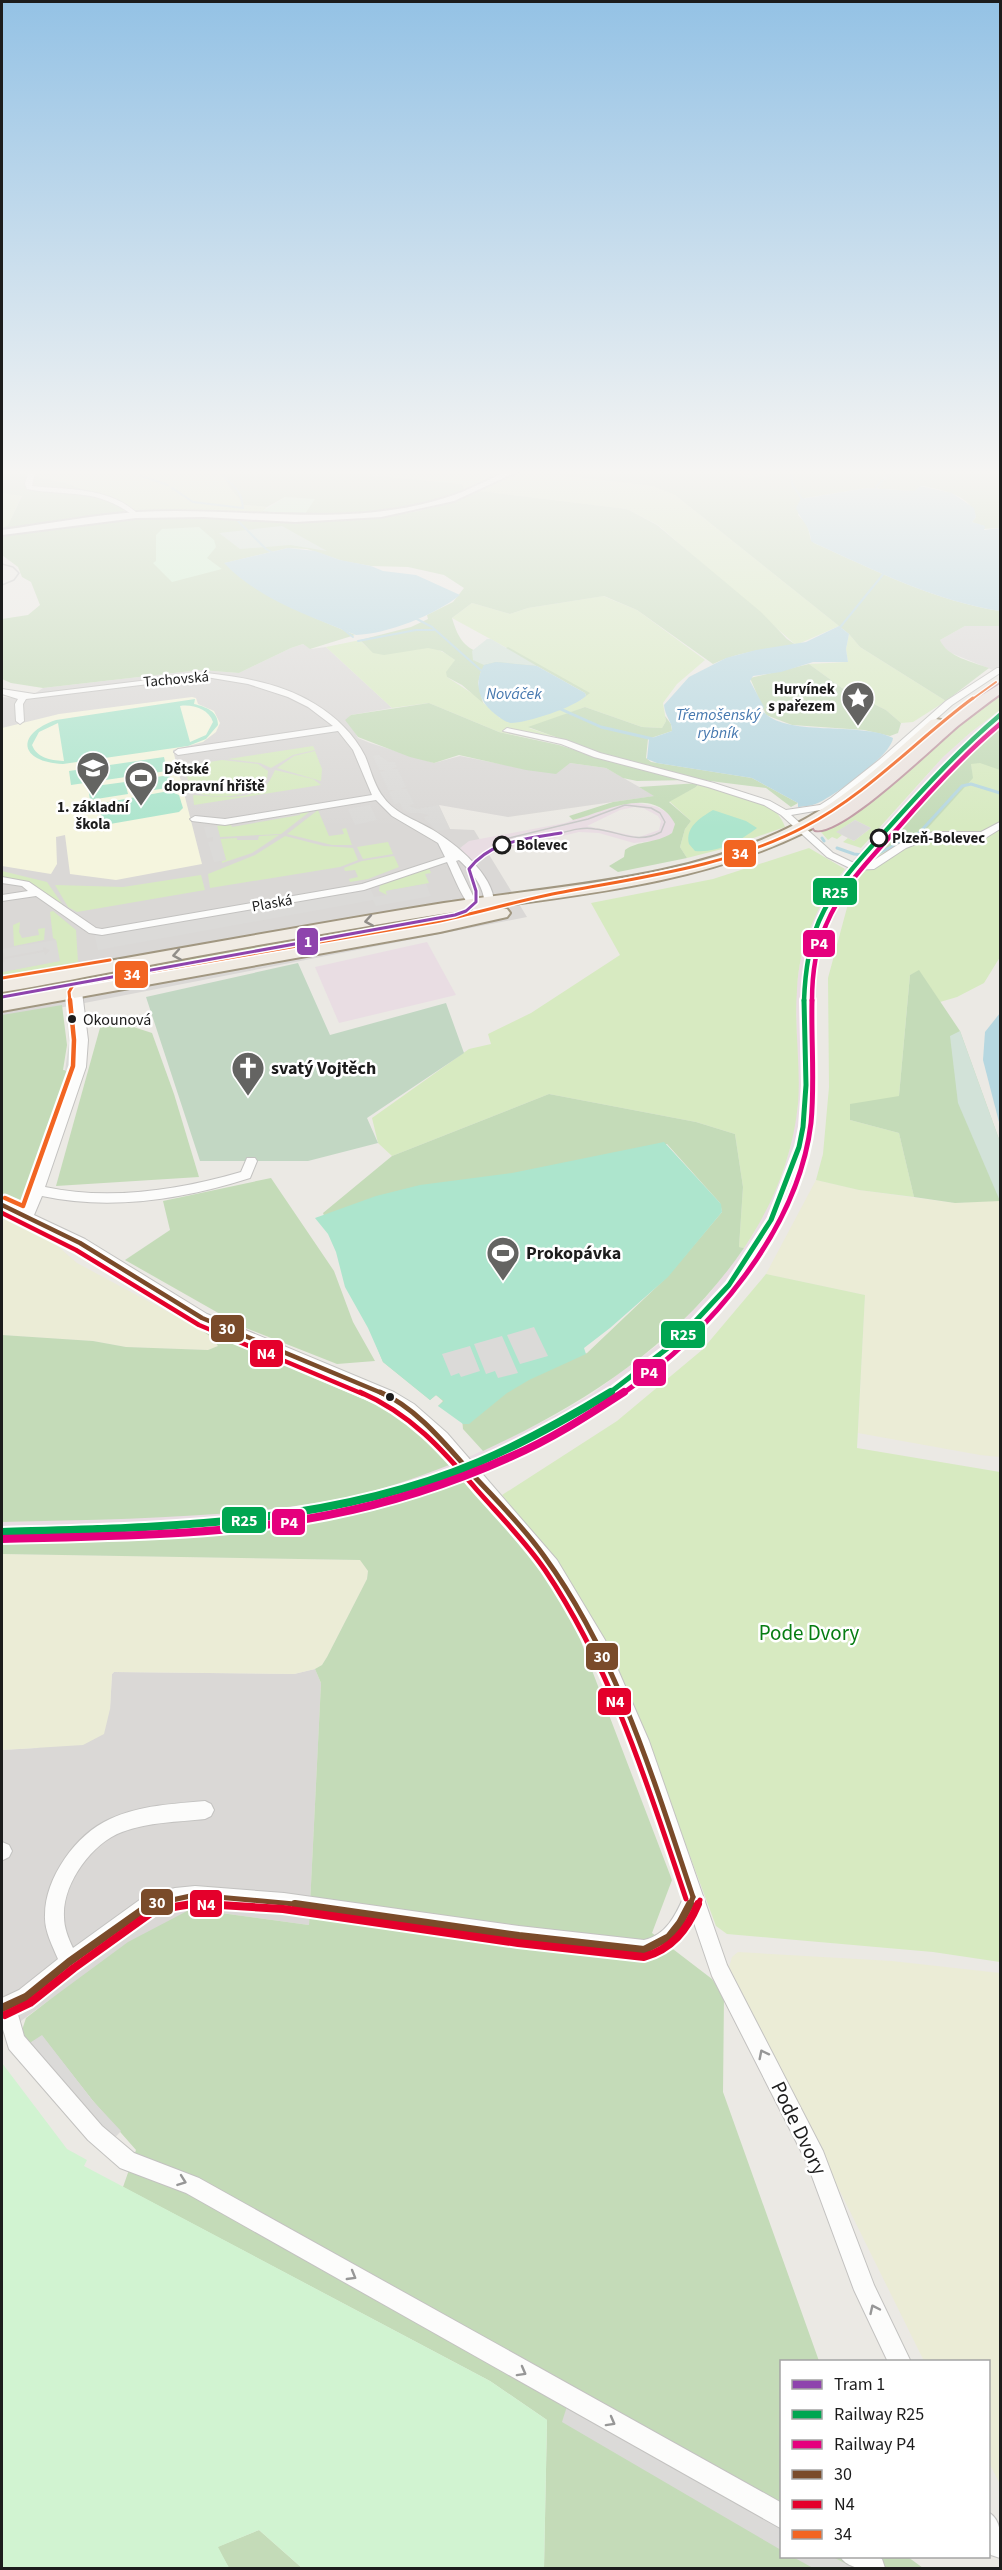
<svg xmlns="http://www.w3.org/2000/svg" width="1002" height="2570" font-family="'Source Sans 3',sans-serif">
<rect width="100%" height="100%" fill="#ebe9e4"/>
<!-- residential -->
<g fill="#dad8d6">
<path d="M 983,625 L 1000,626 L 1000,673 L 951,653 L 943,647 L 940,640 L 965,626 Z"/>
<path d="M 303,644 L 311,649 L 326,647 L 392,708 L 351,715 L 348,719 L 358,738 L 370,743 L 434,763 L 460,756 L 526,769 L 570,763 L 606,768 L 655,796 L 508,817 L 439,805 L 450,829 L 474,830 L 527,917 L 2,1019 L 2,697 L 27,699 L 43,688 L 200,670 L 239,673 L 291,648 Z"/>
<path d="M 315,1669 L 321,1683 L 309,1925 L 191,1909 L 48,2001 L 2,2035 L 2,1750 L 37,1748 L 110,1709 L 112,1674 L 114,1672 L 294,1674 Z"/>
</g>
<!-- industrial -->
<g fill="#e9dde3" fill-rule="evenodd">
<path d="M 1000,710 L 1000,720 L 970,745 L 939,778 L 848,884 L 829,916 L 817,950 L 813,971 L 811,992 L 814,1070 L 813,1108 L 806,1151 L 798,1180 L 770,1239 L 753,1265 L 722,1304 L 676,1351 L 605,1406 L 565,1430 L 481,1470 L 387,1505 L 342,1516 L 205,1533 L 2,1540 L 2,1522 L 134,1518 L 280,1507 L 339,1499 L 382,1488 L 473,1455 L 554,1416 L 593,1393 L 663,1341 L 708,1295 L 737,1258 L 754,1233 L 782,1175 L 790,1148 L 798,1106 L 796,991 L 799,969 L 803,947 L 816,912 L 845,869 L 943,757 L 971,732 Z"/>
<path d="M 633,802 L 657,807 L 670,814 L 675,824 L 672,833 L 661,840 L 634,843 L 599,833 L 579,832 L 495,852 L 474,862 L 460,848 L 469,841 L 565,823 L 616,804 ZM 634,807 L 643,808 L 658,816 L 661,821 L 659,830 L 639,837 L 587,826 L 620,810 Z"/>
<path d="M 427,942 L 456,995 L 339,1023 L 315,967 Z"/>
</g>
<!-- education -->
<path fill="#f5f5de" d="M 192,697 L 196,698 L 198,704 L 214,711 L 220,723 L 216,732 L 203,742 L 173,750 L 202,864 L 116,880 L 70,874 L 65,835 L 56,837 L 57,864 L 51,874 L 2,866 L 2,728 L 59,714 Z"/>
<!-- farmland -->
<g fill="#ebecd6">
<path d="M 816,1180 L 859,1190 L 955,1203 L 1000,1200 L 1000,1457 L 980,1455 L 858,1433 L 865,1295 L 766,1274 Z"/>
<path d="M 8,1219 L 53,1242 L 77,1263 L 198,1328 L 211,1337 L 219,1346 L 208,1350 L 126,1347 L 93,1341 L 2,1335 L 2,1221 Z"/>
<path d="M 2,1554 L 361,1560 L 368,1571 L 367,1579 L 327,1657 L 322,1665 L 315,1669 L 294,1674 L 114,1672 L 112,1674 L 110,1709 L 104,1734 L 83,1745 L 2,1750 Z"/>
<path d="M 738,1952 L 892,1961 L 1000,1973 L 1000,2484 L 989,2463 L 988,2362 L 924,2361 L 729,1967 L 732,1957 Z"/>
</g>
<!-- grass -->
<g fill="#d7eac1">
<path d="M 36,468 L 150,468 L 180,471 L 183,468 L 219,468 L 228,485 L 244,505 L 267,507 L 258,516 L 164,511 L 121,513 L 124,512 L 123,505 L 66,483 L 33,476 Z"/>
<path d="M 296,468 L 475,468 L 508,472 L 466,492 L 462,484 Z"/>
<path d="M 728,468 L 781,468 C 768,478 738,483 728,468 Z"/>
<path d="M 521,471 L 654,486 L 675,495 L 839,626 L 796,645 L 658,525 L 627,509 L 480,491 Z"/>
<path d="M 2,493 L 22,495 L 8,525 L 2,528 Z"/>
<path d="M 603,596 L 637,610 L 705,660 L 677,684 L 663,703 L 666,721 L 662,728 L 642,727 L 585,707 L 529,728 L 553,736 L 544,741 L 499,732 L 429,703 L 392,708 L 326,647 L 360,640 C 381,667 403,644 430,648 C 440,649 447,654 455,660 L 447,677 L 476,696 L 500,718 L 527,719 L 581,700 L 589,693 L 452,618 L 472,603 L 510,614 L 528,608 Z"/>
<path d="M 849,634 L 860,647 L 946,701 L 913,722 L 901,723 L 886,710 L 842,688 L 809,664 L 848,662 L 846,649 Z"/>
<path d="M 1000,696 L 1000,710 L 971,732 L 943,757 L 861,848 L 843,842 L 848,838 L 854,841 L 871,828 L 855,820 L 837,832 L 842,835 L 837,839 L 832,837 L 828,840 L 821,832 L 864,808 L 956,727 Z"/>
<path d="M 1000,733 L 1000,957 L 984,983 L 957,997 L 940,1002 L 919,971 L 910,975 L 899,1096 L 850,1120 L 899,1133 L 914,1197 L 859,1190 L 816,1180 L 823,1154 L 829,1087 L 828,978 L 848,904 L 838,899 L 867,861 L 926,830 L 972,778 L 971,764 Z"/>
<path d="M 313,746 L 315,750 L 293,755 L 271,768 L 260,763 L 228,759 Z"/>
<path d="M 315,751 L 322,769 L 321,781 L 277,768 L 294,756 Z"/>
<path d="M 222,760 L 258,764 L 268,771 L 267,779 C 252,799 212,800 191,791 L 184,766 Z"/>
<path d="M 275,770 L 313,779 L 321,785 L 194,805 L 193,795 C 216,796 251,803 268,783 C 271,779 273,774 275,770 Z"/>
<path d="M 699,783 C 727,791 775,796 785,827 L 722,849 L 687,858 L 680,847 L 685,829 L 691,821 L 669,801 L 696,787 Z"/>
<path d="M 313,809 L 281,834 L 220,837 L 217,826 L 230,823 L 232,827 L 300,815 L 299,812 Z"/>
<path d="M 318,810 L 329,836 L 344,834 L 342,829 L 346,828 L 352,845 L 332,845 L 287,834 Z"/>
<path d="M 279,835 L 252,853 L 222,863 L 222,861 L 226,860 L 220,839 L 237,838 L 237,840 L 258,840 L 259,836 Z"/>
<path d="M 285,836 L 324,846 L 353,848 L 358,860 L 340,867 L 210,888 L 208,874 L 255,855 Z"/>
<path d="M 388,842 L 393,854 L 363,859 L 357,847 Z"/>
<path d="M 809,848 L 845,869 C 817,904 799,944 797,990 C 794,1028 801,1066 798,1104 C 793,1156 773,1205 744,1248 L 739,1247 L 743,1187 L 735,1134 L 696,1122 L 549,1094 L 392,1156 L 378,1143 L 372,1118 L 469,1049 L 491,1044 L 488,1034 L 531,1013 L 620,955 L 591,903 L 713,879 Z"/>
<path d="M 394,856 L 399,867 L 368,879 L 350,882 L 349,879 L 358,877 L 355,870 L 345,871 L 344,868 L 362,861 Z"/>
<path d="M 428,866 L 431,873 L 425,874 L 429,883 L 386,891 L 387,895 L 379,891 L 380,884 Z"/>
<path d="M 2,871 L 47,882 L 65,908 L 25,882 L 2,878 Z"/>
<path d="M 201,875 L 205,890 L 77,912 L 68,907 L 55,885 L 123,887 Z"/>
<path d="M 53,911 L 76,930 L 78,962 L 2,976 L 2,972 L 59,961 L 56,940 L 53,938 L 50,912 Z"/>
<path d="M 441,912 L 442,913 L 416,919 L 418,924 L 453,917 L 445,922 L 56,992 L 55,986 L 2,996 L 2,990 Z"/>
<path d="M 20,922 L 19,932 L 22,938 L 39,935 L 38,929 L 45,928 L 44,940 L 14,946 L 13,925 Z"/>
<path d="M 766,1274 L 865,1295 L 857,1448 L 1000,1472 L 1000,1962 L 933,1952 L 727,1934 L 716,1926 L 649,1746 L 557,1561 L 502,1495 L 617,1421 L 702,1350 Z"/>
</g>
<!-- forest -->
<g fill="#c4dbb8">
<path d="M 2,468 L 22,468 L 33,476 L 66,483 L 123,505 L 124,512 L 2,531 L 2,528 L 8,525 L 22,496 L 2,493 Z"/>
<path d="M 219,468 L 296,468 L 462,484 L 466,492 L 416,506 L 355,516 L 258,516 L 263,511 L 305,514 L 285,497 L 267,507 L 244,505 L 228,485 Z"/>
<path d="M 527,468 L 728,468 C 739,483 768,478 781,468 L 1000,468 L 1000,528 L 982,529 L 984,526 L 972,522 L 976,517 C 971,495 944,491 924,486 L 920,486 L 915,491 L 867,488 L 805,498 L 798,515 L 807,524 L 811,540 L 814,543 C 874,570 935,601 1000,611 L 1000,626 L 965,626 L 940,640 C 947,657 973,662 989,668 L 946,701 L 860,647 L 849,634 L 675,495 L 653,486 L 521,471 Z"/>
<path d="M 480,491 L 627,509 L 657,525 L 761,612 L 787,639 L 796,645 C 768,649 739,651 713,664 L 637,610 L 604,596 L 528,608 L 510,614 L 472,603 L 452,618 C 459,641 465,649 489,656 L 508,647 L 590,693 L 586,696 L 585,693 L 537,666 L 481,671 L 478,683 L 483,703 L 462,685 L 447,677 L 446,672 L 455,660 L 442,651 L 428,648 L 384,655 L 373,653 L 360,640 L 411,627 L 428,619 L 427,615 L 453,602 L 464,588 L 444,575 L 408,567 L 371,566 L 343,561 L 307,549 L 288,548 L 225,563 C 261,598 309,615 355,635 L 310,649 L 303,644 L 291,648 L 239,673 L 200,670 L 43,688 L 11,683 L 2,679 L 2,619 L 28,615 L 40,605 L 31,582 L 22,577 L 18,567 L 2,555 L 2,537 C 46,529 92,518 137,517 C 250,514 373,539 480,491 Z"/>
<path d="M 809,664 L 842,688 L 886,710 L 901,723 L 898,733 L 890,736 L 864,730 L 792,725 L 766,715 L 750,678 Z"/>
<path d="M 429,703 L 499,732 L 559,745 L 600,758 L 689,780 L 637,781 L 623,778 L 606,768 L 570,763 L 556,774 L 526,770 L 459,755 L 434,763 L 410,757 L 358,737 L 345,720 L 351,715 Z"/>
<path d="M 585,707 L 642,727 L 662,728 L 666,721 L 665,716 L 671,724 L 672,731 L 648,739 L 646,758 L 651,762 L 752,778 L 798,803 L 791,807 L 766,788 L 702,780 L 659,769 L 603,754 L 528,727 Z"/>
<path d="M 1000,720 L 1000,770 L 980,763 L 971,764 L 973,778 L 926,830 L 867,861 L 955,760 Z"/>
<path d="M 699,783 L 696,787 L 669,802 L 691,821 L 685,829 L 680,847 L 687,858 L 618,872 L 609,866 L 624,857 L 625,850 C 639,840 655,844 672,833 L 675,824 C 654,783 603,813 573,820 L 569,816 L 613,802 L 654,796 L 639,787 Z"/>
<path d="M 919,970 L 960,1031 L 1000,1142 L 1000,1201 L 955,1203 L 914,1197 L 899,1133 L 850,1120 L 850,1104 L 899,1096 L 910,975 Z"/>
<path d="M 62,1005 L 67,1045 L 63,1070 L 74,1071 L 34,1190 L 29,1199 L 21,1204 L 2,1196 L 2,1015 Z"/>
<path d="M 103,1017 L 152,1033 L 174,1094 L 199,1177 L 56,1186 Z"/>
<path d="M 549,1094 L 696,1122 L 735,1134 L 743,1187 L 739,1247 L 744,1248 C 679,1343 585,1404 483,1451 L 463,1429 L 460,1396 L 493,1392 L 587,1353 L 667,1277 L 722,1212 L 720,1203 L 667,1144 L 354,1222 L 453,1408 L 438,1406 L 443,1401 L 436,1395 L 430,1400 L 383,1362 L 323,1213 L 392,1156 Z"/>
<path d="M 271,1178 L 334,1271 L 353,1322 L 375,1361 L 337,1364 L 243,1327 L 125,1260 L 170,1230 L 163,1201 Z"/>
<path d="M 198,1328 L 405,1417 L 425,1434 L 452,1464 C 415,1478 377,1492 339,1499 C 228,1519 114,1519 2,1522 L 2,1335 L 93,1341 L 126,1347 L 208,1350 L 218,1346 L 211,1337 Z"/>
<path d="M 464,1477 C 503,1523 543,1566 572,1618 L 672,1880 L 652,1933 L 712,1979 L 724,1996 L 723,2092 L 819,2361 L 782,2362 L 782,2556 L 908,2557 L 923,2568 L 544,2568 L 547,2420 L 490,2381 L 123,2187 L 136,2150 L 93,2101 L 42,2036 L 29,2044 L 21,2033 L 26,2018 L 48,2001 L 128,1942 L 191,1909 L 309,1925 L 321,1683 L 315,1669 L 322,1665 L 327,1657 L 367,1579 L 368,1571 L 360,1560 L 2,1554 L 2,1540 C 115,1537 231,1538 343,1516 C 384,1508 425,1493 464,1477 Z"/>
<path d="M 259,2530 L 302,2568 L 229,2568 L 217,2547 Z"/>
</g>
<!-- wetland -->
<g fill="#d2e2d8">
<path d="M 282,526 L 327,551 L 290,545 L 240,549 L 219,533 Z"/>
<path d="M 487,639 L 491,639 L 537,666 L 496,662 L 484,665 L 473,660 L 472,651 Z"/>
<path d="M 960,1031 L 1000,1142 L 1000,1201 L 958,1103 L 950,1036 Z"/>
</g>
<!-- cemetery -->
<path fill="#c2d7c3" d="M 298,963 L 330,1035 L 446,1003 L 464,1053 L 367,1118 L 378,1143 L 308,1161 L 200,1161 L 146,997 Z"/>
<!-- park -->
<g fill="#d1f3d1">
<path d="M 285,497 L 315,499 L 305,514 L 263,511 Z"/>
<path d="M 199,527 L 214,540 L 216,547 L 207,558 L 222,569 L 172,582 L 153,563 L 156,561 L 156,535 L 162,529 Z"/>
<path d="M 2,2063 L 67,2149 L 87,2160 L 84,2166 L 490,2381 L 547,2420 L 544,2568 L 302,2568 L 259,2530 L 218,2547 L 229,2568 L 2,2568 Z"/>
</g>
<!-- pitch -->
<g fill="#ade5cd" fill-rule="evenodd">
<path d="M 195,699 L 194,704 C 206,707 218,711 218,725 L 206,739 L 188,746 L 63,764 C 19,762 15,734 56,720 ZM 180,706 C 192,704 209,709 213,722 L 206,735 L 190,742 ZM 58,723 L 64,761 L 63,761 C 50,760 37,758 32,745 L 39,732 Z"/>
<path d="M 164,757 L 167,771 L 71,785 L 69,771 Z"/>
<path d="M 169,775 L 173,787 L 135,793 L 132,781 Z"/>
<path d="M 125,782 L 128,794 L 90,800 L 88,787 Z"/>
<path d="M 169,791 L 179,795 L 183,808 L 179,812 L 110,824 L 102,821 L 100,806 L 103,803 Z"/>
<path d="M 713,810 L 746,821 L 757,828 C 740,841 718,853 695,851 L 689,844 C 685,827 700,818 713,810 Z"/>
<path d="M 664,1142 L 721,1204 L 722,1212 L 668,1277 L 610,1328 L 584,1348 L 586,1354 L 529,1380 L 507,1393 L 469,1424 L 463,1424 L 438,1406 L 444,1401 L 436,1395 L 430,1400 L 383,1362 L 368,1328 L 345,1287 L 336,1252 L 328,1234 L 315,1218 L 376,1196 L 420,1185 L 512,1173 Z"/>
</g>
<!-- parking -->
<g fill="#dbdad8">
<path d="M 379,755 L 389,762 L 395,762 L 397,767 L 392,769 L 398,769 L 406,787 L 401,789 L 407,789 L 414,804 L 409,806 L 417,809 L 438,805 L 450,829 L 437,831 L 425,819 L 424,817 L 429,815 L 420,813 L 410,813 L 403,810 L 400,803 L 394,804 L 389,792 L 394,790 L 388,790 L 380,772 L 385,770 L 379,770 L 373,756 Z"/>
<path d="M 370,805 L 377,820 L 355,825 L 348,809 Z"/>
<path d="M 855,820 L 871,828 L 854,841 L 836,832 Z"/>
<path d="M 217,826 L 226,860 L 214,862 L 208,842 L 213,841 L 213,837 L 207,838 L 204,827 Z"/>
<path d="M 368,883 L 374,897 L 387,895 L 386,891 L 426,884 L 431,896 L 376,906 L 373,900 L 98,950 L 94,932 Z"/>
<path d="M 56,940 L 60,961 L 2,972 L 2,963 L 5,962 L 5,959 L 44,952 L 45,955 L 50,950 L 43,947 L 43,950 L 5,957 L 4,953 L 2,954 L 2,949 Z"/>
<path d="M 74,1016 L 77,1042 L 75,1060 L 73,1070 L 65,1071 L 69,1043 L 67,1017 Z"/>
<path d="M 534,1327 L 548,1356 L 520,1364 L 507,1335 Z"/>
<path d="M 502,1336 L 518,1373 L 498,1378 L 495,1371 L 486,1374 L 474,1344 Z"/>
<path d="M 470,1346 L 480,1371 L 461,1377 L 459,1373 L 451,1376 L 442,1354 Z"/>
<path d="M 42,2035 L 93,2101 L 121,2131 L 108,2145 L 22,2048 Z"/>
<path d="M 568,2403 L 781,2526 L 781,2550 L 562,2422 Z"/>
<path d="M 793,2557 L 833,2557 L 854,2568 L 813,2568 Z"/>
</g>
<!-- water -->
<g fill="#b6d7e0">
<path d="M 920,486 L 952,493 L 974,508 L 976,517 L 972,522 L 985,526 L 984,530 L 1000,528 L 1000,611 C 935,601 874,570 814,543 L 811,541 C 810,525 801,521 796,508 L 801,499 L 867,488 L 914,491 Z"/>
<path d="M 288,548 L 315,551 L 340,560 L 371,566 L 383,571 L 416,575 L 460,595 C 435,615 387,634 356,635 C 311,617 258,599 224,563 Z"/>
<path d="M 839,626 L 849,634 L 846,649 L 848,662 L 813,662 L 781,672 L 753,676 L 750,681 L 764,707 L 762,710 C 783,738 861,721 893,738 C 891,756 836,794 820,802 C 813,806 806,806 798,807 L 798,803 L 752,778 L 657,763 L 647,759 L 649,739 L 672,731 C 673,723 665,717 664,705 L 689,677 L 726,658 L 756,650 L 806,642 Z"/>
<path d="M 496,662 L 537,666 L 585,693 L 586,696 C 575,707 527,723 511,723 C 505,722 500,718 495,714 C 479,702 473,683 484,665 Z"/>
<path d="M 1000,1013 L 1000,1126 L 983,1060 L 985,1032 Z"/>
</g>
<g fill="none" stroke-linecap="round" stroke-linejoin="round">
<!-- stream-far1 -->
<g stroke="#b6d7e0" stroke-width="2">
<path d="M 118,468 L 168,485"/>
<path d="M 220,468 C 224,484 241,483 243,508"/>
<path d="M 791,468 L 792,484 L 804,502"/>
<path d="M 172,488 L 193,502 L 243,508"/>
<path d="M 876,491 L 876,487 L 889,474 L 890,468"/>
<path d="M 236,519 L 266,549 L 275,554"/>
<path d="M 415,618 L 432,627 L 484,673"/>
<path d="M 342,625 L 343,629 L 353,637"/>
<path d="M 837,631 L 885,572"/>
<path d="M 358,641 L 416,630 L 434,630"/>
</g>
<!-- stream -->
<g stroke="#b6d7e0" stroke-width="3">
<path d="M 556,707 L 601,727 L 653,739"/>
<path d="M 822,838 L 824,841"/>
<path d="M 837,848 L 854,854 L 873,856 L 919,833 L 962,786 L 971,784 L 1000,793"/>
</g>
<!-- minor casing -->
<g stroke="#c3c2c0" stroke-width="2">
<g id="minor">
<path d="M 30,468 L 36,468 L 32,486 C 70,490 111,487 139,515 L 134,516 C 95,487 70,497 27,489 L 25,484 Z"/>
<path d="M 997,668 L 1000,668 L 1000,673 L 952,705 L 885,764 L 837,802 L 826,809 L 791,815 L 833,853 L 856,864 L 868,864 L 899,844 L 921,835 L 934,832 L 981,832 L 1000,822 L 1000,829 L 987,837 L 974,839 L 926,840 L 906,848 L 874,869 L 854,870 L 827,857 L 781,815 L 764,805 L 708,787 L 594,757 L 561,744 L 503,731 L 507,728 L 566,740 L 600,753 L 714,783 L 770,801 L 786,810 L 820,805 L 831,798 L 879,760 L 946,701 Z"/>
<path d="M 206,673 C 243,677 283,684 315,704 C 336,717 354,734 365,756 C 371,770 374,786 384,798 C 396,814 416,820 433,830 C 459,846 507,885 491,918 C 469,921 455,878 447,862 L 364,890 L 102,935 L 89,933 L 36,896 L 2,901 L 2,895 L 28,891 L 22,886 L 2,883 L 2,877 L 29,882 L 96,928 L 102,929 L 362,884 L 445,857 L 438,843 L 392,816 L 376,800 L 225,825 L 192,821 L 190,819 L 195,816 L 225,819 L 372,795 L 353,750 L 338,731 L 178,755 L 174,752 L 178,749 L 333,726 L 308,707 L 288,697 L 248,684 L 206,677 L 26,699 L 23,704 L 24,721 L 20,724 L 16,721 L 15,704 L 18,699 L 2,694 L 2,689 L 34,694 ZM 459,860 C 472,872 487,889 484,908 L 476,902 L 456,861 Z"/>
<path d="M 76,988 L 82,992 L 88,1040 L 86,1067 L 45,1187 C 109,1201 179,1190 241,1172 L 247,1158 L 255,1158 L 257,1161 L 250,1178 C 184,1199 111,1211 42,1196 L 34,1215 L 85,1239 L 207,1314 L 394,1392 L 414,1404 L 447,1433 L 557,1560 L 605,1640 L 649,1741 L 727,1965 L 823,2151 L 874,2285 L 911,2362 L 888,2362 L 854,2290 L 807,2163 L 712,1976 L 693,1920 C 682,1942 668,1953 644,1960 L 519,1946 L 284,1911 L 195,1904 L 156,1911 L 76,1969 L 33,2004 L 17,2011 L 24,2036 L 102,2126 L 134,2153 L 199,2178 L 782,2503 L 782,2529 L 186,2193 L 120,2168 L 88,2140 L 9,2049 L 2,2026 L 2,1998 L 19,1990 L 58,1959 C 52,1945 44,1930 45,1915 C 45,1878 76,1834 110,1819 C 140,1805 173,1804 205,1801 L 211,1804 L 214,1810 L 211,1816 L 205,1819 C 178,1822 148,1822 122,1832 C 92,1843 62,1884 64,1917 C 64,1927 68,1938 73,1948 L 145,1896 L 175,1888 L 195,1886 L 284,1893 L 519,1926 L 644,1940 C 666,1935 676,1915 684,1896 C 646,1785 613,1668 546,1571 C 527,1544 502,1520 481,1495 C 451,1460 424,1424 384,1400 L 197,1322 L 75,1247 L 2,1210 L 2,1200 L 23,1210 L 40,1169 L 74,1067 L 76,1040 L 70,992 Z"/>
<path d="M 2,1842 L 9,1845 L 12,1851 L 9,1857 L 3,1860 Z"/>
<path d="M 988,2512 C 1002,2519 1002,2542 1000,2558 L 991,2555 L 988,2549 Z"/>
<path d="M 840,2556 L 877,2556 L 882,2559 L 885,2568 C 870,2570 847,2570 840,2556 Z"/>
</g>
</g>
<!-- tertiary casing -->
<g stroke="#c3c2c0" stroke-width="4">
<path id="tertiary" d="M 515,468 L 525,468 L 454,501 L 381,517 L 295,522 L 203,517 L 136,518 L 2,535 L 2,530 C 47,524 92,515 137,512 C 241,506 347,530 448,497 C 471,490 493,477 515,468 Z"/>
</g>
<!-- primary casing -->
<g stroke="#a19781" stroke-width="4">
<g id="primary">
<path d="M 936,719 L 941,720 L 943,723 L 941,726 C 898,764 856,808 803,833 C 682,892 541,897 410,919 C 319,934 229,950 139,967 C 93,975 47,985 2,992 L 2,980 C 149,954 297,927 444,903 C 561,885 687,880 794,825 C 846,799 888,758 931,720 Z"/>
<path d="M 501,908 L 507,909 L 510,913 L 507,917 L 440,932 L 2,1011 L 2,999 L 440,922 Z"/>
</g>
</g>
<!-- trunk casing -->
<g stroke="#c19ba5" stroke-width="4">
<path id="trunk" d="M 1000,684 L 1000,694 C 986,704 973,714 959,725 C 936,744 841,837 815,830 L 813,827 L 815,824 L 863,792 L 972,701 Z"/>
</g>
<!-- minor -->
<use href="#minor" fill="#fcfcfb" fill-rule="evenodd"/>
<!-- tertiary -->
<use href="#tertiary" fill="#fcfcfb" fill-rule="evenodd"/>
<!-- primary -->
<use href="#primary" fill="#f0ebe3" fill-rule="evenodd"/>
<!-- trunk -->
<use href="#trunk" fill="#ece4e0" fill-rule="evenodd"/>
<!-- tram -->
<g stroke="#c9c9c8" stroke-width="1.5">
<path d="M 2,564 L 13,567 L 19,573 L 14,580 L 2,585"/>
<path d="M 501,840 L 588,819 L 625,805 L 651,808 L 660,813 L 665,822 L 661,832 C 637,845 619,831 595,829 C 583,827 572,830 561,833"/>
</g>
<!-- bus-1-far2 casing -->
<g stroke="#fff" stroke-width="9">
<path id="bus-1-far2" d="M 2,1205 L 80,1243 L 202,1318 L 384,1394"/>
</g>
<!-- bus-1-far1 casing -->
<g stroke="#fff" stroke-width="10">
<g id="bus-1-far1">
<path d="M 380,1392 C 417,1408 446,1445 472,1474 C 496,1500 523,1526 544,1556 C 617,1656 654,1781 693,1897"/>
<path d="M 149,1905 L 195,1895 L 305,1905"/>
<path d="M 690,1905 L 693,1897"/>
</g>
</g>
<!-- bus-1 casing -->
<g stroke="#fff" stroke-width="12">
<g id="bus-1">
<path d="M 295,1904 L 519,1936 L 644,1950 L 669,1937 L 680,1923 L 690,1904"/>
<path d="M 2,2008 L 26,1997 L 69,1962 L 151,1904"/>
</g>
</g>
<!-- bus-2-far2 casing -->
<g stroke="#fff" stroke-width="9">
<path id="bus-2-far2" d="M 2,1213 L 76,1250 L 199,1325 L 363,1394"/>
</g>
<!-- bus-2-far1 casing -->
<g stroke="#fff" stroke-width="10">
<g id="bus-2-far1">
<path d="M 360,1392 C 411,1414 442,1449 477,1490 C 500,1516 525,1541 545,1570 C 612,1669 648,1786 686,1899"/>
<path d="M 183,1905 L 195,1903 L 226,1905"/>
<path d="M 698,1905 L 700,1900"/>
</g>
</g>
<!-- bus-2 casing -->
<g stroke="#fff" stroke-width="12">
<g id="bus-2">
<path d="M 204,1904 L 283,1909 L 518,1943 L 644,1957 C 672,1949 687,1930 698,1904"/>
<path d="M 5,2015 L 30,2003 L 74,1968 L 155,1910 L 192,1904"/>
</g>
</g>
<!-- bus-3-far2 casing -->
<g stroke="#fff" stroke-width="4.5">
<path id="bus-3-far2" d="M 971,700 L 996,682"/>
</g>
<!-- bus-3-far1 casing -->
<g stroke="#fff" stroke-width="6">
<g id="bus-3-far1">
<path d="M 2,978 L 110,960"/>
<path d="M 70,1001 L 69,992 L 73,985 C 194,964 315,944 435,922 C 473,914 510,903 548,895 C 633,878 726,868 804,827 C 868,794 916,740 973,698"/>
</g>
</g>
<!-- bus-3 casing -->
<g stroke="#fff" stroke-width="9">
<path id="bus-3" d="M 5,1198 L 23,1206 L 73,1066 L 74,1040 L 70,1000"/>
</g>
<!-- bus-1-far2 -->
<use href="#bus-1-far2" stroke="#7a4b2a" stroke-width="4.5"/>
<!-- bus-1-far1 -->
<use href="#bus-1-far1" stroke="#7a4b2a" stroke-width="5"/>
<!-- bus-1 -->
<use href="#bus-1" stroke="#7a4b2a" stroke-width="8"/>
<!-- bus-2-far2 -->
<use href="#bus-2-far2" stroke="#e4002b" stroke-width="4.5"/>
<!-- bus-2-far1 -->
<use href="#bus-2-far1" stroke="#e4002b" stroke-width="5"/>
<!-- bus-2 -->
<use href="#bus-2" stroke="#e4002b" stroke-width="8"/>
<!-- bus-3-far2 -->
<use href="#bus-3-far2" stroke="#f26522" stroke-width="2"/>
<!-- bus-3-far1 -->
<use href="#bus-3-far1" stroke="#f26522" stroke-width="3"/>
<!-- bus-3 -->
<use href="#bus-3" stroke="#f26522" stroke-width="4.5"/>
<!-- rail-1-far2 casing -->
<g stroke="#fff" stroke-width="8">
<path id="rail-1-far2" d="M 804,1001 C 805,973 808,947 819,921 C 835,884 864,855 890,826 C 925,787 960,749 1000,715"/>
</g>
<!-- rail-1-far1 casing -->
<g stroke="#fff" stroke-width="10">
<path id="rail-1-far1" d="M 608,1394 L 677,1341 L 729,1285 L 771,1220 L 799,1147 L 803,1127 L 806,1085 L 804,1000"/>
</g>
<!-- rail-1 casing -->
<g stroke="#fff" stroke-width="12">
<path id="rail-1" d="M 2,1532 C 163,1527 328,1526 479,1462 C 525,1442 568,1418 611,1392"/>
</g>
<!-- rail-2-far2 casing -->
<g stroke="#fff" stroke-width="8">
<path id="rail-2-far2" d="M 812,1001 C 812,975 815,949 826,925 C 841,888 870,859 897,829 C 929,792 962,756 1000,724"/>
</g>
<!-- rail-2-far1 casing -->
<g stroke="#fff" stroke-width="10">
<path id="rail-2-far1" d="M 622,1394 C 709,1334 798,1231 811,1123 C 815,1083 811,1041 812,1000"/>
</g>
<!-- rail-2 casing -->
<g stroke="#fff" stroke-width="12">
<path id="rail-2" d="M 2,1539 C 111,1536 221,1536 328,1515 C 390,1503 452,1483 510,1457 C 550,1440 587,1416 624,1392"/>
</g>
<!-- rail-1-far2 -->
<use href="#rail-1-far2" stroke="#00a651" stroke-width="4.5"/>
<!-- rail-1-far1 -->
<use href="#rail-1-far1" stroke="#00a651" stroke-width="5"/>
<!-- rail-1 -->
<use href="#rail-1" stroke="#00a651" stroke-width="8"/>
<!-- rail-2-far2 -->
<use href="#rail-2-far2" stroke="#e5007d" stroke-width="4.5"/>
<!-- rail-2-far1 -->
<use href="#rail-2-far1" stroke="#e5007d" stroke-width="5"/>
<!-- rail-2 -->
<use href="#rail-2" stroke="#e5007d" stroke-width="8"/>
<!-- tram-1 casing -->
<g stroke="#fff" stroke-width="6">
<path id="tram-1" d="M 2,997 L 455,915 L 466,911 L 476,902 L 476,891 L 469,869 C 491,840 528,839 561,833"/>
</g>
<!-- tram-1 -->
<use href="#tram-1" stroke="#8e44ad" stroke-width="3"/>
</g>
<!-- one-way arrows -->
<defs><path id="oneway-chevron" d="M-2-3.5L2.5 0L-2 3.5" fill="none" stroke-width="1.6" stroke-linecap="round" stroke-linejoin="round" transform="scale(1.5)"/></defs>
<g stroke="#918e89">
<use href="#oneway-chevron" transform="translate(369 921) rotate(170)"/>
<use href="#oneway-chevron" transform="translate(177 955) rotate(170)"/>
</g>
<g stroke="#979797">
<use href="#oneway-chevron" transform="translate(763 2054) rotate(-117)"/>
<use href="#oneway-chevron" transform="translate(182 2181) rotate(20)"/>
<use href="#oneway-chevron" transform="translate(352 2276) rotate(30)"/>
<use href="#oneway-chevron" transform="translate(874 2309) rotate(-115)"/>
<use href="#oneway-chevron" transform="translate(522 2372) rotate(29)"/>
<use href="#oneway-chevron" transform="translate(611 2422) rotate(29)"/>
</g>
<!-- sky -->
<linearGradient id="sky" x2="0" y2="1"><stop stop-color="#94c2e5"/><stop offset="0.57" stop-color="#f6f5f3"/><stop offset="1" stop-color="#f6f5f3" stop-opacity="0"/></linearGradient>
<rect width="1002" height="828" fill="url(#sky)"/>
<!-- icons -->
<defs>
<g id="sight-pin" transform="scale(1.725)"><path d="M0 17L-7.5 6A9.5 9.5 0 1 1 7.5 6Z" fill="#646462" stroke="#fff"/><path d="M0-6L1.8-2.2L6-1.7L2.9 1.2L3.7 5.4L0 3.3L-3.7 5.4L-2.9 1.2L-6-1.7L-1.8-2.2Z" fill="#fff"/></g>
<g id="school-pin" transform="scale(1.725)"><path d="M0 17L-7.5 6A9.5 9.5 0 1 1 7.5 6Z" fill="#646462" stroke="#fff"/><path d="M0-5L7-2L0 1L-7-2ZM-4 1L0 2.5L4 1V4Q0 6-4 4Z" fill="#fff"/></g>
<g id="stadium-pin" transform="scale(1.725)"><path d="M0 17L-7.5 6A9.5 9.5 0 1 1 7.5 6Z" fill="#646462" stroke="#fff"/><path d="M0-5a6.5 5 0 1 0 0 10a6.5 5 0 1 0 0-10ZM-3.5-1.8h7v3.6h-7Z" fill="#fff"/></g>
<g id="church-pin" transform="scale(1.725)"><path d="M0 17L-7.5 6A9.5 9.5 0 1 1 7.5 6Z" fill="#646462" stroke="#fff"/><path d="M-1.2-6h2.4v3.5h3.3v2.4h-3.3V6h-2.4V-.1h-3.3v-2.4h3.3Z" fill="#fff"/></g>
</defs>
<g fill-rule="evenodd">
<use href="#sight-pin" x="858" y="698"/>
<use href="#school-pin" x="93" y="768"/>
<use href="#stadium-pin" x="141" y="778"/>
<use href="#church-pin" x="248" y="1068"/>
<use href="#stadium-pin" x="503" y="1253"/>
</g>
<!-- markers -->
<g fill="#fff" stroke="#1c1c1c" stroke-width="3">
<circle cx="879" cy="838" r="8"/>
<circle cx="502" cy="845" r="8"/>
</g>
<g fill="#1c1c1c" stroke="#fff" stroke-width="2">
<circle cx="72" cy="1019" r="5"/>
<circle cx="390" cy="1397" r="5"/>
</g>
<g text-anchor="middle" stroke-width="5" stroke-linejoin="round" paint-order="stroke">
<!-- far-street labels -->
<g font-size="15" fill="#1c1c1c" stroke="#fff">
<text transform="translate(176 679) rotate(-5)" y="5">Tachovská</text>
<text transform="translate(272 903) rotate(-10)" y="5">Plaská</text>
</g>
<!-- far-poi labels -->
<g font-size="15" font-weight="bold" fill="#1c1c1c" stroke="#fff" text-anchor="end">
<text x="835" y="694">Hurvínek<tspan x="835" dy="17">s pařezem</tspan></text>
<text x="164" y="774" text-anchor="start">Dětské<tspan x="164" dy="17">dopravní hřiště</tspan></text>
<text x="93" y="812" text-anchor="middle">1. základní<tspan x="93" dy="17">škola</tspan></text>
</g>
<!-- far-stop labels -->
<g font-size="15" font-weight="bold" fill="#1c1c1c" stroke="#fff" text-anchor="start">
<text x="892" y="843">Plzeň-Bolevec</text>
<text x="516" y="850">Bolevec</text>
</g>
<!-- far-water labels -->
<g font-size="16" font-style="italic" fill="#4678af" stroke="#fff">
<text x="514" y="699">Nováček</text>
<text x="718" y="720">Třemošenský<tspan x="718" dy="18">rybník</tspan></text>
</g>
<!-- bus labels -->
<g font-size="16" fill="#1c1c1c" stroke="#fff" text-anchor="start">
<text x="83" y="1025">Okounová</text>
</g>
<!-- poi labels -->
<g font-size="18" font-weight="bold" fill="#1c1c1c" stroke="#fff" text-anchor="start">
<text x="271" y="1074">svatý Vojtěch</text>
<text x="526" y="1259">Prokopávka</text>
</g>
<!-- near-park labels -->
<g font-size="21" fill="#077d13" stroke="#fff">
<text x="809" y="1640">Pode Dvory</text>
</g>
<!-- near-street labels -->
<g font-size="21" fill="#1c1c1c" stroke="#fff">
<text transform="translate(799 2128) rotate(64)" y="7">Pode Dvory</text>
</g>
</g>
<g stroke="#fff" stroke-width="2">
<rect x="723" y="839" width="34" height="29" rx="6" fill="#f26522"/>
<rect x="812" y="877" width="46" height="29" rx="6" fill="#00a651"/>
<rect x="296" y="927" width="23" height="29" rx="6" fill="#8e44ad"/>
<rect x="802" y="929" width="34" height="29" rx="6" fill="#e5007d"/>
<rect x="114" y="960" width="35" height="29" rx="6" fill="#f26522"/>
<rect x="210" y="1314" width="35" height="29" rx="6" fill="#7a4b2a"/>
<rect x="660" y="1320" width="46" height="29" rx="6" fill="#00a651"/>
<rect x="249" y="1339" width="35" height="29" rx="6" fill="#e4002b"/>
<rect x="632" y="1358" width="35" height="29" rx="6" fill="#e5007d"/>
<rect x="221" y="1506" width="46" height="28" rx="6" fill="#00a651"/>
<rect x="271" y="1508" width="35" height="28" rx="6" fill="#e5007d"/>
<rect x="585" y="1642" width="34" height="29" rx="6" fill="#7a4b2a"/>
<rect x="597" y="1687" width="35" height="29" rx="6" fill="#e4002b"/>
<rect x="140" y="1888" width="34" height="28" rx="6" fill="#7a4b2a"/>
<rect x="189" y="1889" width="34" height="29" rx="6" fill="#e4002b"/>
</g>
<g font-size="16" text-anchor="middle" font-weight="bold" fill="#fff">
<text x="740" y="859">34</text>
<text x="835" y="898">R25</text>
<text x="308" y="947">1</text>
<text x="819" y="949">P4</text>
<text x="132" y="980">34</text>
<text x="227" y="1334">30</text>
<text x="683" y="1340">R25</text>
<text x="266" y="1359">N4</text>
<text x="649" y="1378">P4</text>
<text x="244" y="1526">R25</text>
<text x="289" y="1528">P4</text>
<text x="602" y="1662">30</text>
<text x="615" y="1707">N4</text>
<text x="157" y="1908">30</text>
<text x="206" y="1910">N4</text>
</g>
<!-- border -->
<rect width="1002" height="2570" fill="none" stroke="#1c1c1c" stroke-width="6"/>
<!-- legend -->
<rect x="780" y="2360" width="210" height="198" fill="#ffffff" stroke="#a4a4a4" stroke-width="1.5"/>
<rect x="792" y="2380" width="30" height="9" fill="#8e44ad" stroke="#a4a4a4" stroke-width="1.5"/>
<text x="834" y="2390" font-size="18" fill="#1c1c1c">Tram 1</text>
<rect x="792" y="2410" width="30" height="9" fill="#00a651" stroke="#a4a4a4" stroke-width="1.5"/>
<text x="834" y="2420" font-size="18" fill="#1c1c1c">Railway R25</text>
<rect x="792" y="2440" width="30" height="9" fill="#e5007d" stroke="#a4a4a4" stroke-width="1.5"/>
<text x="834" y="2450" font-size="18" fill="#1c1c1c">Railway P4</text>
<rect x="792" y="2470" width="30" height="9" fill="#7a4b2a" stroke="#a4a4a4" stroke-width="1.5"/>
<text x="834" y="2480" font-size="18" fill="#1c1c1c">30</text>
<rect x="792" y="2500" width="30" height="9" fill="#e4002b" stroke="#a4a4a4" stroke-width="1.5"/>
<text x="834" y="2510" font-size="18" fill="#1c1c1c">N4</text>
<rect x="792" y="2530" width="30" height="9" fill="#f26522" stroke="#a4a4a4" stroke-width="1.5"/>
<text x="834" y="2540" font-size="18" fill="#1c1c1c">34</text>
</svg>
